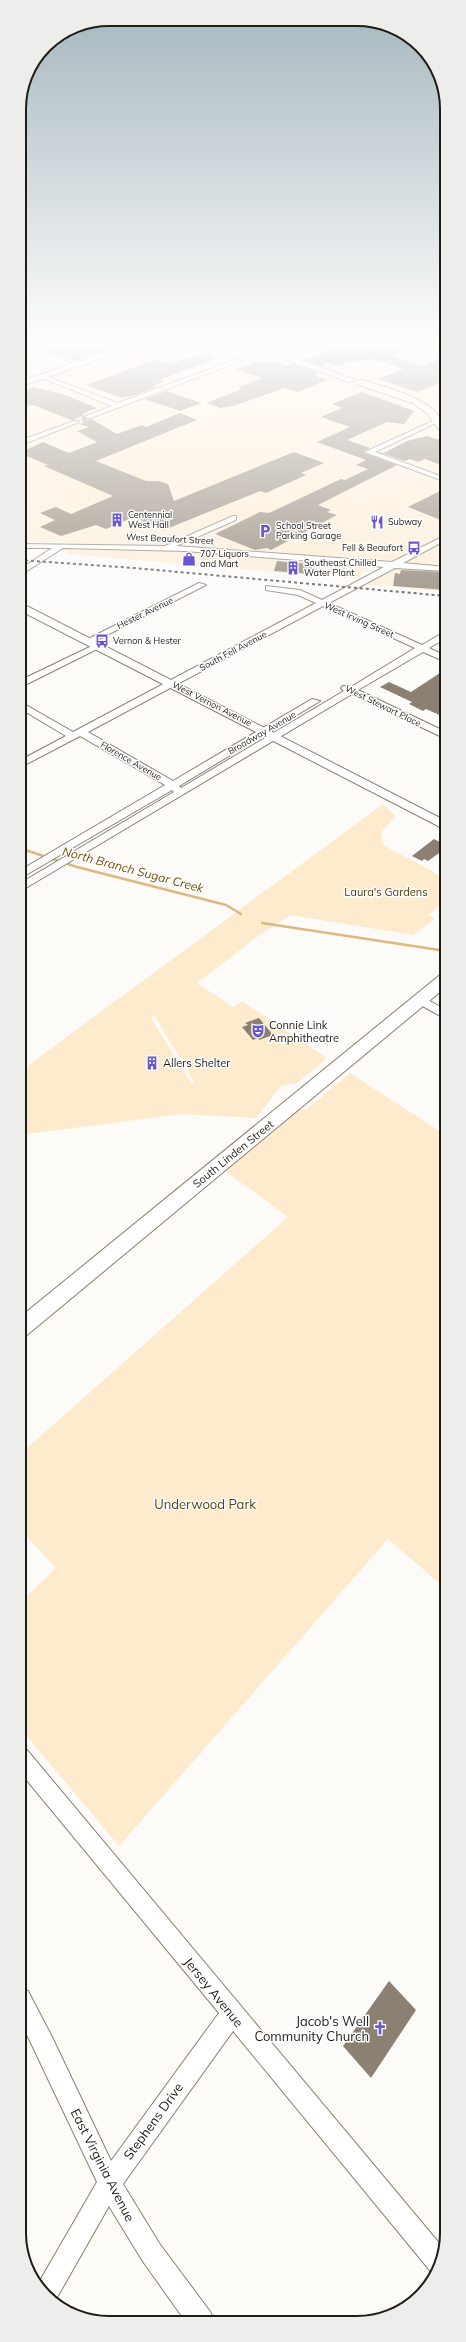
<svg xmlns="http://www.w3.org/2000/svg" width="466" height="2342" font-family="Mulish,sans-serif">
<rect width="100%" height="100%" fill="#fdfbf8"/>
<!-- built -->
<path fill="#fdedd5" d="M 64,342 L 97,342 L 117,349 L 137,342 L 446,342 L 446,592 L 364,584 L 403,565 L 321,557 L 320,564 L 366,567 L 370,569 L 355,579 L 66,554 L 71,543 L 19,541 L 19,344 L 62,360 L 89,350 Z"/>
<!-- green -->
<g fill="#feebce" fill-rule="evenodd">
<path d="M 150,348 L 181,360 L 172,363 L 155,358 L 136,365 L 113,357 Z"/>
<path d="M 211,373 L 238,383 L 258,382 L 255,385 L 249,383 L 238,388 L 264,397 L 274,393 L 269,390 L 272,389 L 332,409 L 335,411 L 321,417 L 364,432 L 383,425 L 404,433 L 373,447 L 346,439 L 351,436 L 339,432 C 299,449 260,466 224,483 L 219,481 L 190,493 L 150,476 L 149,479 L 70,509 L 50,500 L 67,493 L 19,473 L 19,459 L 40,465 L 97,489 L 132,475 L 104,462 L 110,458 L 100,459 L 78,450 L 81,448 L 98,455 L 104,453 L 111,455 L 135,445 L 122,432 L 132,428 L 157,438 L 199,421 L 195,419 L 230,406 L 234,407 L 245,400 L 226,394 L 217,398 L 195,390 L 181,390 L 175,388 Z"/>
<path d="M 45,380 L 110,405 L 111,407 L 74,421 L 88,427 L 77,431 L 94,441 L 76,447 L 50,437 L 33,436 L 19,431 L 19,387 Z"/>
<path d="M 446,382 L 446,406 L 414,396 Z"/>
<path d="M 143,401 L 173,412 L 141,424 L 113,413 Z"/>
<path d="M 317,450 L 368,469 L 346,480 L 341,479 L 282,507 L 296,524 L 267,513 L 244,520 L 240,513 L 229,512 L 219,516 L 208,512 L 256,493 L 232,483 L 266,493 L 305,476 L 301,473 L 323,464 L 303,456 Z"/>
<path d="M 422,479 L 446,485 L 446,487 L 395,508 L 378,508 L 368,500 L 369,494 L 372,492 L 397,491 Z"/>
<path d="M 339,494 C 353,500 369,503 376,516 C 367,519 358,517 348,518 C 338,520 334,526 321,526 L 337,515 L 328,507 L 317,505 Z"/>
<path d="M 303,538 L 313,542 L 320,539 L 336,545 L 315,556 L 281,552 L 283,547 Z"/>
<path d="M 379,539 L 378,541 L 404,540 L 406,549 L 389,558 L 375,560 L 373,558 L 381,543 L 375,541 Z"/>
<path d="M 383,804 L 396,816 L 381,832 L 383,845 L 441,876 L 446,872 L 446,901 L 428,915 L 435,919 L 413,935 L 290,915 L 261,934 L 197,983 L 233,1007 L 242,1001 L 327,1058 L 296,1084 L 282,1085 L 256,1118 L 182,1114 L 19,1135 L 19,1072 ZM 154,1015 L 195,1083 L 191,1083 L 154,1023 L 151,1017 Z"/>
<path d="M 350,1073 L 447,1136 L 447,1590 L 388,1539 L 119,1846 L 20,1728 L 20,1603 L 56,1568 L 20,1529 L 20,1454 L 288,1217 L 224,1170 L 300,1109 L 306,1110 Z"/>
</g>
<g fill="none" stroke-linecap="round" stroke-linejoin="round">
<!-- stream -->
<g stroke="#deb87f" stroke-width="2.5">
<path d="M 19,848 L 77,867 L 226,905 L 241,914"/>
<path d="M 262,923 L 446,951"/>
</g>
</g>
<!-- building -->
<g fill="#8b8071">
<path d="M 317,342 L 381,342 L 406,350 L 390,356 L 422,366 L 446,356 L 446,380 L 417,392 L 378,379 L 403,369 L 372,359 L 348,362 L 337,366 L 325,362 L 324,367 L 304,360 L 321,353 L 327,347 L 317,344 Z"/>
<path d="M 85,344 L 104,351 L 75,361 L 43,351 L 60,345 L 70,349 Z"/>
<path d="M 204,353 L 219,357 L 159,380 L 164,381 L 153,386 L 156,387 L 135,395 L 121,398 L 86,385 L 156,359 L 171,364 Z"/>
<path d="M 258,361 L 265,363 L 272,361 L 288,366 L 293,364 L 319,373 L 314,375 L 327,380 L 298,392 L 285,388 L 233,406 L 220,408 L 206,403 L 242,389 L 238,388 L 262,378 L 236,369 Z"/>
<path d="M 34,387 L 65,395 L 97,408 L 82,414 L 88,420 L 91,419 L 117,434 L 142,425 L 146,427 L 180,413 L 197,420 L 96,461 L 146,481 L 158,481 L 168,484 L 174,501 L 294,452 L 324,463 L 301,473 L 306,475 L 266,493 L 260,491 L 164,530 L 134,517 L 106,529 L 96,525 L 61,536 L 40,527 L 55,520 L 40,513 L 56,507 L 71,514 L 113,496 L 44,466 L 48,465 L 19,453 L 43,442 L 69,453 L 97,442 L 77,431 L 89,427 L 79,424 L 79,421 L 71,420 L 33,405 L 19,407 L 19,392 Z"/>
<path d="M 167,391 L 201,403 L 180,411 L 145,399 Z"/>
<path d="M 362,392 L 414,411 L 404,424 L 387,422 L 347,440 L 370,448 L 364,451 L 364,453 L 397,465 L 318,505 L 331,510 L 327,512 L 337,515 L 271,550 L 267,548 L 255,550 L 215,534 L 260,512 L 269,513 L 341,479 L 345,480 L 368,469 L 356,465 L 366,460 L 317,442 L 350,427 L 321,417 L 342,408 L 332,404 Z"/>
<path d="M 427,436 L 446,442 L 446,467 L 425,459 L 418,462 L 410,459 L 405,461 L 379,452 L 384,453 L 407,441 Z"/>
<path d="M 446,488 L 446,522 L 408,507 Z"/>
<path d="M 277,561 L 310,564 L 313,565 L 310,574 L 274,571 Z"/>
<path d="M 401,570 L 446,572 L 446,590 L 393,586 L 395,573 L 400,574 Z"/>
<path d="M 446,669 L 446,718 L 426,709 L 423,711 L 409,704 L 412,702 L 380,687 L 389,682 L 411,692 Z"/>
<path d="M 434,839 L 446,845 L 446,848 L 428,861 L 424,859 L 422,861 L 412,856 Z"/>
<path d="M 259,1018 L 273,1035 L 259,1040 L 258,1038 L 253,1040 L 242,1027 L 248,1025 L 245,1023 Z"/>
<path d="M 389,1981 L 416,2010 L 371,2078 L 343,2046 Z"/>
</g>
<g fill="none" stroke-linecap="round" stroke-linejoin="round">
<!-- minor-tunnel -->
<path stroke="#dcdad6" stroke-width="7" stroke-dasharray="7 3.5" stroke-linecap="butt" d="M 76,422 L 88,417"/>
<!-- minor casing -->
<g stroke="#897f70" stroke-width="2">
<g id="minor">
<path d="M 283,342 L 291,342 L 88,419 L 86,416 L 112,406 L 40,377 L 45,376 L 118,403 Z"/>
<path d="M 19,344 L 76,365 L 77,366 L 72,367 L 19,348 Z"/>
<path d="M 435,420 L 440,421 L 375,452 L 446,478 L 446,482 L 365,452 Z"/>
<path d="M 74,421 L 79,422 L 19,446 L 19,441 Z"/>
<path d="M 233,516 L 236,516 L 236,520 L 176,546 L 392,562 L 446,535 L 446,540 L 403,563 L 446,567 L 446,571 L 395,568 L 329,603 L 422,645 L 446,631 L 446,638 L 429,648 L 446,656 L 446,662 L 423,652 L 358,690 L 446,732 L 446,739 L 352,694 L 19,892 L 19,884 L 174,792 L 172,790 L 19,879 L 19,871 L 165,785 L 80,736 L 19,768 L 19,761 L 66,736 L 19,708 L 19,701 L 73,732 L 316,603 L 298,595 L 266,590 L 266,586 L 300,590 L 322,600 L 384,567 L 185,551 L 63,548 L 19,576 L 19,570 L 52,548 L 19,548 L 19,544 L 165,546 ZM 323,606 L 415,648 L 351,687 L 343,686 L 341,688 L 344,691 L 181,788 L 179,786 L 320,701 L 312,699 L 173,781 L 88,732 Z"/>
<path d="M 199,583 L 206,585 L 91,643 L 84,641 Z"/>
<path d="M 96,644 L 103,646 L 19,688 L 19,681 Z"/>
<path d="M 421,996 L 446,1010 L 446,1019 L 417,1003 L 415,1000 L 417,997 Z"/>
<path d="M 20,1747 L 27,1750 L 444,2249 L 440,2268 L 436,2274 L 432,2273 L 233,2031 L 123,2184 L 159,2243 L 211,2313 L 214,2322 L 186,2322 L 142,2260 L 109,2206 L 55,2301 L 41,2293 L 38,2284 L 97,2182 L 20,2020 L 20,1988 L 28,1991 L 52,2037 L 111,2161 L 219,2013 L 20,1772 Z"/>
</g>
</g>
<!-- major casing -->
<g stroke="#897f70" stroke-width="2">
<g id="major">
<path d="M 136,342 L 147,342 L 19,387 L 19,382 Z"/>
<path d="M 238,342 L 249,342 L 356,380 L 349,382 Z"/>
<path d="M 356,380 L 362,380 C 389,389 446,400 446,436 L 443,435 L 428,414 L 413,403 L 356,384 Z"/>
<path d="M 19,602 L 446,821 L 446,830 L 19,610 Z"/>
<path d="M 446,974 L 446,987 L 27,1335 L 20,1338 L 19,1318 L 440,975 Z"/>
</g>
</g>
<!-- minor -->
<use href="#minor" fill="#fff" fill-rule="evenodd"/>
<!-- major -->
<use href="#major" fill="#fff" fill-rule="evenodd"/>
<!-- rail -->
<path stroke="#504c47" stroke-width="2" stroke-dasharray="3 3" stroke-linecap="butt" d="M 19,560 L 134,568 L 446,596"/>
</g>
<!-- sky -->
<linearGradient id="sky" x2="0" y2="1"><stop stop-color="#a4b6be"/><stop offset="0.51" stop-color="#fefdfc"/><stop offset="1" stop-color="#fefdfc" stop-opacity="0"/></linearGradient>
<rect width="466" height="670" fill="url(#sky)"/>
<!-- icons -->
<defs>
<g id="building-bare" transform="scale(1.08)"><path d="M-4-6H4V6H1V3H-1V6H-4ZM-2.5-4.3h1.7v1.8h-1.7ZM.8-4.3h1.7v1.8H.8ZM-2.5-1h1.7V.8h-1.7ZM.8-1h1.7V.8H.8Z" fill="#6b56d0" stroke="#fff" stroke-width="2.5" paint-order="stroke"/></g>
<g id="restaurant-bare" transform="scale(1.08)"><path d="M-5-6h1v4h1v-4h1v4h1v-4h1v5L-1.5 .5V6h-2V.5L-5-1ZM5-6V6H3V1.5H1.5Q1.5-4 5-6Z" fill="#6b56d0" stroke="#fff" stroke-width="2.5" paint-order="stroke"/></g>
<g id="parking-bare" transform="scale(1.08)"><path d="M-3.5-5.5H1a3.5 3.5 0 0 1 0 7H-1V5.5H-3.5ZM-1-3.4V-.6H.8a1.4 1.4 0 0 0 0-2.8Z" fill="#6b56d0" stroke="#fff" stroke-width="2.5" paint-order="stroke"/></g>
<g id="bus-bare" transform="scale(1.08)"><path d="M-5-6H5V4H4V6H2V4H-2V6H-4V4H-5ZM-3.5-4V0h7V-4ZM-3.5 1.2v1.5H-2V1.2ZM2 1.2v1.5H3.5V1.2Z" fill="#6b56d0" stroke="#fff" stroke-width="2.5" paint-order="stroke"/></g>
<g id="shop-bare" transform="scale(1.08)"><path d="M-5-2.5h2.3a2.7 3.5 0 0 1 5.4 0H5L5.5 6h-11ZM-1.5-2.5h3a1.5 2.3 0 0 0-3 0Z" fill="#6b56d0" stroke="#fff" stroke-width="2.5" paint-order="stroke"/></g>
<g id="theatre-bare" transform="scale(1.08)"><path d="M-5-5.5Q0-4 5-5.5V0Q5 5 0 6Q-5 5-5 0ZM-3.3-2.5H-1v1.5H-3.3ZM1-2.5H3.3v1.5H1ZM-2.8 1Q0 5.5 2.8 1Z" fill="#6b56d0" stroke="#fff" stroke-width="2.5" paint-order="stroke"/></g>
<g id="church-bare" transform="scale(1.08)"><path d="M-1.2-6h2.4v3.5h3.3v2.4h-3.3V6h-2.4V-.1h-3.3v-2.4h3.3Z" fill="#6b56d0" stroke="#fff" stroke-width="2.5" paint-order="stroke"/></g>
</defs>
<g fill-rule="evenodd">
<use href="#building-bare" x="117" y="520"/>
<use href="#restaurant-bare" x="377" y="522"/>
<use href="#parking-bare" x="265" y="531"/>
<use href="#bus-bare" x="414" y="548"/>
<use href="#shop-bare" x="189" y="559"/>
<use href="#building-bare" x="293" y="568"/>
<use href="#bus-bare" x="102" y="641"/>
<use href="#theatre-bare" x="258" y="1031"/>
<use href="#building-bare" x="152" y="1063"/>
<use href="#church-bare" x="380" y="2028"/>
</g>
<g text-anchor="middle" stroke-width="3" stroke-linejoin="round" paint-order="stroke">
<!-- far-poi labels -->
<g font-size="9" fill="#201c16" stroke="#fff" text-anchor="start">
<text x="128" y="518">Centennial<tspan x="128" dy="10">West Hall</tspan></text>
<text x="388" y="525">Subway</text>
<text x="276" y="529">School Street<tspan x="276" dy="10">Parking Garage</tspan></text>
<text x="403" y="551" text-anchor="end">Fell &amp; Beaufort</text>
<text x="200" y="557">707 Liquors<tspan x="200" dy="10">and Mart</tspan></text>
<text x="304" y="566">Southeast Chilled<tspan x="304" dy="10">Water Plant</tspan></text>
<text x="113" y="644">Vernon &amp; Hester</text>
</g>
<!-- far-street labels -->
<g font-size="9" fill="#201c16" stroke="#fff">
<text transform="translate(170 539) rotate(3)" y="3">West Beaufort Street</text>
<text transform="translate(145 613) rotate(-26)" y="3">Hester Avenue</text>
<text transform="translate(359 620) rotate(24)" y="3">West Irving Street</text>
<text transform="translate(233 651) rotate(-28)" y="3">South Fell Avenue</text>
<text transform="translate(212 704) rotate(27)" y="3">West Vernon Avenue</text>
<text transform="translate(383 706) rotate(26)" y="3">West Stewart Place</text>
<text transform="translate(262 733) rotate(-30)" y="3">Broadway Avenue</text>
<text transform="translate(131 761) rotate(30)" y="3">Florence Avenue</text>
</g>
<!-- park labels -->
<g font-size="11" fill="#583e11" stroke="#fff">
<text x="386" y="896">Laura's Gardens</text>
</g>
<!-- poi labels -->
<g font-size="11" fill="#201c16" stroke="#fff" text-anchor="start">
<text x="269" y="1029">Connie Link<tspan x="269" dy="13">Amphitheatre</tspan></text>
<text x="163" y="1067">Allers Shelter</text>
</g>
<!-- street labels -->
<g font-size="11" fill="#201c16" stroke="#fff">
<text transform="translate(233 1154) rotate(-39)" y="4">South Linden Street</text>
</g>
<!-- water labels -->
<g font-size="12" font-style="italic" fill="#734e05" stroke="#fff">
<text transform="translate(133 870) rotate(15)" y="4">North Branch Sugar Creek</text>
</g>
<!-- near-park labels -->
<g font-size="13" fill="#583e11" stroke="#fff">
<text x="205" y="1509">Underwood Park</text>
</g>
<!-- near-street labels -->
<g font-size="13" fill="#201c16" stroke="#fff">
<text transform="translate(214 1992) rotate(51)" y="5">Jersey Avenue</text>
<text transform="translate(153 2121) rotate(-54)" y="5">Stephens Drive</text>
<text transform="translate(103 2165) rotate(63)" y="5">East Virginia Avenue</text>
</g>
<!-- near-poi labels -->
<g font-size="13" fill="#201c16" stroke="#fff" text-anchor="end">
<text x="369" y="2026">Jacob's Well<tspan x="369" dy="15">Community Church</tspan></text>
</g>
</g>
<!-- crop -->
<path d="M0 0H466V2342H0ZM109 26H357A83 83 0 0 1 440 109V2233A83 83 0 0 1 357 2316H109A83 83 0 0 1 26 2233V109A83 83 0 0 1 109 26Z" fill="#ededec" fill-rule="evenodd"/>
<path fill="none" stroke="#201c16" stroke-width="2" d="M109 26H357A83 83 0 0 1 440 109V2233A83 83 0 0 1 357 2316H109A83 83 0 0 1 26 2233V109A83 83 0 0 1 109 26Z"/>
</svg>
